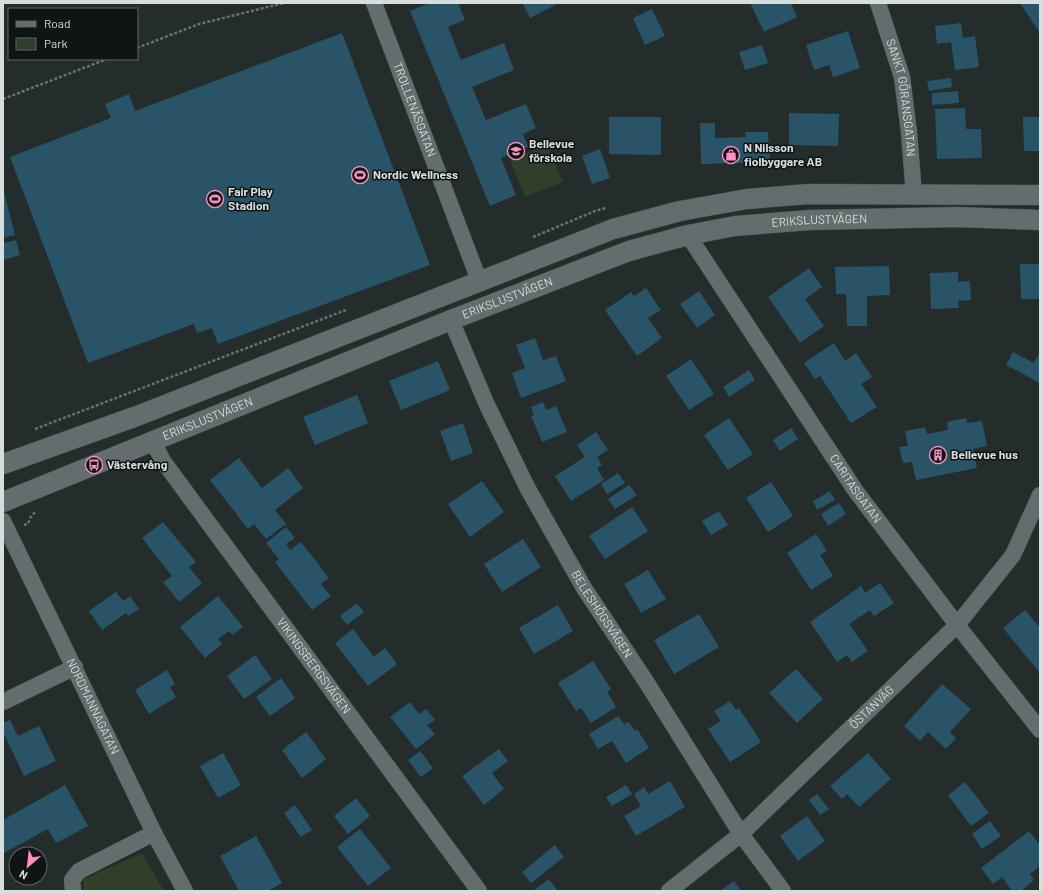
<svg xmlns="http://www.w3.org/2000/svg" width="1043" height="894" font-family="Barlow,sans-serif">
<rect width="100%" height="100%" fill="#242c2c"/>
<!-- green -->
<g fill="#2f3f2a">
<path d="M 547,145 L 563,182 L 525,197 L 510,160 Z"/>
<path d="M 142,853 L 164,891 L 84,891 L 84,879 Z"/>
</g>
<!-- building -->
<g fill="#295467">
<path d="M 430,3 L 458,3 L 465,20 L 448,27 L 461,60 L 504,43 L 514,70 L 472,87 L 486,120 L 526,104 L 536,128 L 523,134 L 528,147 L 501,158 L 516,195 L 490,206 L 410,11 Z"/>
<path d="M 522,3 L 559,3 L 530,18 Z"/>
<path d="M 750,3 L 791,3 L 797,17 L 764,32 Z"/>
<path d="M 1020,3 L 1040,3 L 1040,33 Z"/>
<path d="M 652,9 L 665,36 L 645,45 L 633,18 Z"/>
<path d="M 961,23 L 963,38 L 975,36 L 979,67 L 955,70 L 951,42 L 937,44 L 935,26 Z"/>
<path d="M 848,31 L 860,68 L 833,77 L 829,65 L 814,70 L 806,45 Z"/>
<path d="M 342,33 L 430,265 L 218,344 L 212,328 L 197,333 L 194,324 L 88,363 L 10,157 L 111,118 L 105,104 L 129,94 L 135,111 Z"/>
<path d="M 762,45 L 768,63 L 745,70 L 739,52 Z"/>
<path d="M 951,78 L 952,87 L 929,91 L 927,81 Z"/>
<path d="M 958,91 L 959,103 L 932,105 L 932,93 Z"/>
<path d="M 965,108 L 966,129 L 981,129 L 982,158 L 937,159 L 935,109 Z"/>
<path d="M 789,113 L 839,114 L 838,146 L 789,145 Z"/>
<path d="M 609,117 L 661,117 L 661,155 L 609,154 Z"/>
<path d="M 1023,117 L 1040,117 L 1040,151 L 1024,151 Z"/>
<path d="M 700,123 L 715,123 L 715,138 L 746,137 L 745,132 L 768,132 L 770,162 L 701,164 Z"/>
<path d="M 600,149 L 610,178 L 592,184 L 582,156 Z"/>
<path d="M 3,188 L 15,235 L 3,238 Z"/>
<path d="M 16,240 L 20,255 L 3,260 L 3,243 Z"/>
<path d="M 1020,264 L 1040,264 L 1040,299 L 1021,299 Z"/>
<path d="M 889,266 L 890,295 L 867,296 L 867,326 L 847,326 L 846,294 L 836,294 L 835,267 Z"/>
<path d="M 809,268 L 822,287 L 805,299 L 824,326 L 800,343 L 768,297 Z"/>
<path d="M 958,272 L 958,282 L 970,281 L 971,300 L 958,301 L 959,308 L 931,309 L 930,273 Z"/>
<path d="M 646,288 L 661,310 L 648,318 L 662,338 L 637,356 L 605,310 L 631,292 L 634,296 Z"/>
<path d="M 699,291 L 715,315 L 697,328 L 680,304 Z"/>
<path d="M 535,338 L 543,360 L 556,356 L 566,381 L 521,398 L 512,373 L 525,368 L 516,345 Z"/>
<path d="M 834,343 L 845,361 L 856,353 L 872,377 L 861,384 L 877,407 L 851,423 L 820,376 L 815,379 L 804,363 Z"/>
<path d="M 1013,352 L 1034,363 L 1040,352 L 1040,383 L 1006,365 Z"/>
<path d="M 691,359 L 714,394 L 689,410 L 666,376 Z"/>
<path d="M 438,361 L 450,390 L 401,410 L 389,381 Z"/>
<path d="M 749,370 L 755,380 L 729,397 L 723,387 Z"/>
<path d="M 357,395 L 368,423 L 315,445 L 303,417 Z"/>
<path d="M 543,402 L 546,410 L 556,406 L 567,432 L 542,442 L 531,416 L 534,415 L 531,407 Z"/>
<path d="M 729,418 L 753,454 L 728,470 L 704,435 Z"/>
<path d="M 966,418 L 967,423 L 982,421 L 987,446 L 973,449 L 977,468 L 916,480 L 912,462 L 903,463 L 899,447 L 908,446 L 905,431 L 925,427 L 927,434 L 948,430 L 947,422 Z"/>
<path d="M 463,423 L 473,453 L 451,461 L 440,431 Z"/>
<path d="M 791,428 L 798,439 L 780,451 L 773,440 Z"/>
<path d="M 596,432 L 608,450 L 597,457 L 602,465 L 597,468 L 604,480 L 571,501 L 555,476 L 585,457 L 577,445 Z"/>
<path d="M 239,458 L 262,488 L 288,468 L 303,488 L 275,510 L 286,524 L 266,539 L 254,524 L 248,529 L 210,480 Z"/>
<path d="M 618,473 L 625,483 L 607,494 L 601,484 Z"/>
<path d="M 482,481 L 504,512 L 470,537 L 448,504 Z"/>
<path d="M 771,482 L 793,516 L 768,532 L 746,498 Z"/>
<path d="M 629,485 L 637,495 L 615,509 L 608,499 Z"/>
<path d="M 830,491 L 835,500 L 817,510 L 813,501 Z"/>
<path d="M 839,503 L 846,514 L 828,526 L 821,514 Z"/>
<path d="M 632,507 L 648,531 L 605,559 L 589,536 Z"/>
<path d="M 719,511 L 728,525 L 711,535 L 702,521 Z"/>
<path d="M 163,522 L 196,562 L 189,567 L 202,583 L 179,602 L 163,582 L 172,576 L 142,538 Z"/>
<path d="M 286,527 L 295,538 L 286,544 L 290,550 L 301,542 L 329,578 L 321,584 L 331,596 L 312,610 L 275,562 L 279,559 L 266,543 Z"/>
<path d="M 816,534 L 827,551 L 820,555 L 833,576 L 811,590 L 787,553 Z"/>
<path d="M 523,539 L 541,567 L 502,592 L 484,564 Z"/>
<path d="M 648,570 L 666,599 L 641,613 L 624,584 Z"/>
<path d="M 880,583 L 894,603 L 874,616 L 870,610 L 849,624 L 868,651 L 852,662 L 847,655 L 837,662 L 810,622 L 861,586 L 865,593 Z"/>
<path d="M 116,592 L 123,601 L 130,596 L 139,609 L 128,616 L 126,613 L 102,630 L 89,611 Z"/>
<path d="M 218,596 L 243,627 L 233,635 L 229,631 L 218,639 L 222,644 L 205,658 L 180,627 Z"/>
<path d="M 357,603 L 364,612 L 347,625 L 340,616 Z"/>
<path d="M 558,605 L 573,631 L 534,654 L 519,628 Z"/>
<path d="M 1025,610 L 1040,628 L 1040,673 L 1003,628 Z"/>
<path d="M 699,614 L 719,647 L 674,674 L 654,640 Z"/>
<path d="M 353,629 L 374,657 L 385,648 L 397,664 L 368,686 L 335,643 Z"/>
<path d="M 255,655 L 272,679 L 244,699 L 227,676 Z"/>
<path d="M 593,661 L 611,689 L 607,692 L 616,707 L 591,723 L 581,708 L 576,711 L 558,683 Z"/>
<path d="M 796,669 L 823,699 L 797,723 L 769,693 Z"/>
<path d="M 167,670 L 175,684 L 170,687 L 176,697 L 149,714 L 135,690 Z"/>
<path d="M 281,678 L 295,698 L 270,716 L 256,697 Z"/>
<path d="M 942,684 L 971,709 L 950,732 L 956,738 L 946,749 L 928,732 L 920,741 L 904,726 Z"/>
<path d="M 730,701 L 736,710 L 739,708 L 761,742 L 730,762 L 708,729 L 721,721 L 714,711 Z"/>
<path d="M 410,702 L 419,714 L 426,709 L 435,720 L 427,725 L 435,734 L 416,749 L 390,717 Z"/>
<path d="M 618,716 L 624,724 L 629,722 L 635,731 L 637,729 L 649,748 L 626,763 L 612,741 L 598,749 L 589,734 Z"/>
<path d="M 10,720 L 18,736 L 39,726 L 56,761 L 24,776 L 3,732 L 3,723 Z"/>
<path d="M 306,732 L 326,759 L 302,778 L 282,750 Z"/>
<path d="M 499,749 L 508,761 L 492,773 L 504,789 L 484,805 L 462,776 Z"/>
<path d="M 420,751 L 433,768 L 421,777 L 408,760 Z"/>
<path d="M 223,753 L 241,785 L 218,798 L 200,766 Z"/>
<path d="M 868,753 L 891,779 L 859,807 L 847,794 L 842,799 L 830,786 Z"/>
<path d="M 670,781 L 685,807 L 636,836 L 624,816 L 641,806 L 634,794 L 644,787 L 648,794 Z"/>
<path d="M 965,782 L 989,813 L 971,826 L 948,795 Z"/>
<path d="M 65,785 L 88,826 L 56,843 L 48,829 L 4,853 L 3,820 Z"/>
<path d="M 626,785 L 632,794 L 612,806 L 606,797 Z"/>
<path d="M 817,794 L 829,809 L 820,815 L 809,800 Z"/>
<path d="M 356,798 L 370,816 L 348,834 L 334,816 Z"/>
<path d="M 295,805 L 312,830 L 301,837 L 284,813 Z"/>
<path d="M 807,816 L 825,841 L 798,861 L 780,836 Z"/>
<path d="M 990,821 L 1001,836 L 982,849 L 972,834 Z"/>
<path d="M 360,829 L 391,868 L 368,886 L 337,847 Z"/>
<path d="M 1029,831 L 1040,845 L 1040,866 L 1030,874 L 1034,880 L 1021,891 L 1012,891 L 1002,877 L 993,884 L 981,868 Z"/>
<path d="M 256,836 L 282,883 L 268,891 L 239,891 L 220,856 Z"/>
<path d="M 555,845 L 564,857 L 531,883 L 522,872 Z"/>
<path d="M 549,879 L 558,891 L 533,891 Z"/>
<path d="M 734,881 L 741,891 L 720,891 Z"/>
</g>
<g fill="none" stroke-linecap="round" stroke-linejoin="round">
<!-- minor casing -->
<g stroke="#424949" stroke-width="17">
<g id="minor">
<path id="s1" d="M 374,3 L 480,283"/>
<path id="s2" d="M 878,3 L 902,77 L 909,132 L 914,195"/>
<path id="s3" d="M 688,235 L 855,490 L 957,625 L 1040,730"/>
<path id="s4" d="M 451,320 L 487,405 L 528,489 L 584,588 L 647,683 L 741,834 L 783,891"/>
<path id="s5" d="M 152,440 L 163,461 L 479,891"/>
<path id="s6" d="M 3,521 L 154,833 L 185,891"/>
<path d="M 3,702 L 75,667"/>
<path d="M 73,891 L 72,880 L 79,871 L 154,833"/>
<path id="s7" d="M 669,891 L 741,834 L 957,625 L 1013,555 L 1040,495"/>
</g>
</g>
<!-- tertiary casing -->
<g stroke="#424949" stroke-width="21">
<g id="tertiary">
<path d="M 3,464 L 137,416 L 613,229 L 680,211 L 747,199 L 809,194 L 1040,195"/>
<path id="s8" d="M 3,502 L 451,320 L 629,251 L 688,235 L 735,226 L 810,220 L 958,217 L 1040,220"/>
</g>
</g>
<!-- path -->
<g stroke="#6a7070" stroke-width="2.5" stroke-dasharray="3 2" stroke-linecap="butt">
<path d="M 137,48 L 199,24 L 284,3"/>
<path d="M 3,99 L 107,59"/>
<path d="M 533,237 L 595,211 L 606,208"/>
<path d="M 35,429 L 346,310"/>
<path d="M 24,525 L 28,524 L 30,518 L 35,512"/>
</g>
<!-- minor -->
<use href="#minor" stroke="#636d6d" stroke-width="16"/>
<!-- tertiary -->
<use href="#tertiary" stroke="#636d6d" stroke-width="20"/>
</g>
<!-- icons -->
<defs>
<g id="school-ring" transform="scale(0.9)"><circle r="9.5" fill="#101414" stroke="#fc8fc2" stroke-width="1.5"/><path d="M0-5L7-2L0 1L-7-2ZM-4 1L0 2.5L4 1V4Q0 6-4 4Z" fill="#fc8fc2"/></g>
<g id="shop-ring" transform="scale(0.9)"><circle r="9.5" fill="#101414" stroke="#fc8fc2" stroke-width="1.5"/><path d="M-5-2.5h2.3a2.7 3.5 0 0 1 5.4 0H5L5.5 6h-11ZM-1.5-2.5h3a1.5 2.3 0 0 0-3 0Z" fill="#fc8fc2"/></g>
<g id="stadium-ring" transform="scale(0.9)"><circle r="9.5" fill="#101414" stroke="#fc8fc2" stroke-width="1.5"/><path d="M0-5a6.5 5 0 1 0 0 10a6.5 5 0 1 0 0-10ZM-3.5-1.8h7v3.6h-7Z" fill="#fc8fc2"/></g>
<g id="building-ring" transform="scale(0.9)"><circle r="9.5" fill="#101414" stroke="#fc8fc2" stroke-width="1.5"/><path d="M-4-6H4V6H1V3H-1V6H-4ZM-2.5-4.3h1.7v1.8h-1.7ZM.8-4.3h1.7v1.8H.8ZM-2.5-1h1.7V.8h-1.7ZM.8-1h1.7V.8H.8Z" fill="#fc8fc2"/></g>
<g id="bus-ring" transform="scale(0.9)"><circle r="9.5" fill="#101414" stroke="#fc8fc2" stroke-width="1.5"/><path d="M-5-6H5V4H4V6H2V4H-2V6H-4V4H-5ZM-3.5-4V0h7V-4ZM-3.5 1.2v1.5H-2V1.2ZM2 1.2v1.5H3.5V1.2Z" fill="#fc8fc2"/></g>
</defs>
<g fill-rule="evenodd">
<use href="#school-ring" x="516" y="151"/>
<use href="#shop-ring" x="731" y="155"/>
<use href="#stadium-ring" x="360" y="175"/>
<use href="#stadium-ring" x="215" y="199"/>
<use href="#building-ring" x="938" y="455"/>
<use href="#bus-ring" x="94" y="465"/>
</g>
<g text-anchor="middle" stroke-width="3" stroke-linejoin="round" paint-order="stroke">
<!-- street labels -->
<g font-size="12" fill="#d7dcdc" stroke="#101414">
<text dy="4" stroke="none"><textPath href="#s2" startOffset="98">SANKT GÖRANSGATAN</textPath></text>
<text dy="4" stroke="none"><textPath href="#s1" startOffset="114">TROLLENÄSGATAN</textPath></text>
<text dy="4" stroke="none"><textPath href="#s8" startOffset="868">ERIKSLUSTVÄGEN</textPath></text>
<text dy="4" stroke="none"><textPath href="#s8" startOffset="544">ERIKSLUSTVÄGEN</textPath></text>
<text dy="4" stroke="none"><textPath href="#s8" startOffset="221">ERIKSLUSTVÄGEN</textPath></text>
<text dy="4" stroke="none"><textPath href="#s3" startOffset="304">CARITASGATAN</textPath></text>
<text dy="4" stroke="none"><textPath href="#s4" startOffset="331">BELESHÖGSVÄGEN</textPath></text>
<text dy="4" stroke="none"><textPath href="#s5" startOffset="278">VIKINGSBERGSVÄGEN</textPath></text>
<text dy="4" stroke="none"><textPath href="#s6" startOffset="206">NORDMANNAGATAN</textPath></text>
<text dy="4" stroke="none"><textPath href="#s7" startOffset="274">ÖSTANVÄG</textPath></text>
</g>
<!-- poi labels -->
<g font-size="12" font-weight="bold" fill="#d7dcdc" stroke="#101414" text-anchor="start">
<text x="529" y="148">Bellevue<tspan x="529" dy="14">förskola</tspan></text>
<text x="744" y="152">N Nilsson<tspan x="744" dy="14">fiolbyggare AB</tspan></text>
<text x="373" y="179">Nordic Wellness</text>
<text x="228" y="196">Fair Play<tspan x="228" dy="14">Stadion</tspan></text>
<text x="951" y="459">Bellevue hus</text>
<text x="107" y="469">Västervång</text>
</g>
</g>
<!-- border -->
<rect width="1043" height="894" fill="none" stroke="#d7dcdc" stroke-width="8"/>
<!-- legend -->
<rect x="8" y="8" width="130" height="52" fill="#101414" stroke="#606464"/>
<rect x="16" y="21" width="20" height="6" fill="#636d6d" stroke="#606464"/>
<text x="44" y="28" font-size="12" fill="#d7dcdc">Road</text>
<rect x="16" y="38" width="20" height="12" fill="#2f3f2a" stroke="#606464"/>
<text x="44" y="48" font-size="12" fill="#d7dcdc">Park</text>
<!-- north arrow -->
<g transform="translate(28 866) rotate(208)"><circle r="19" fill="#101414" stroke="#606464"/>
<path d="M0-3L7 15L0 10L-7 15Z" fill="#fc8fc2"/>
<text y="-6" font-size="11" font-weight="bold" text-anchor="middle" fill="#d7dcdc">N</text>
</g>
</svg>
